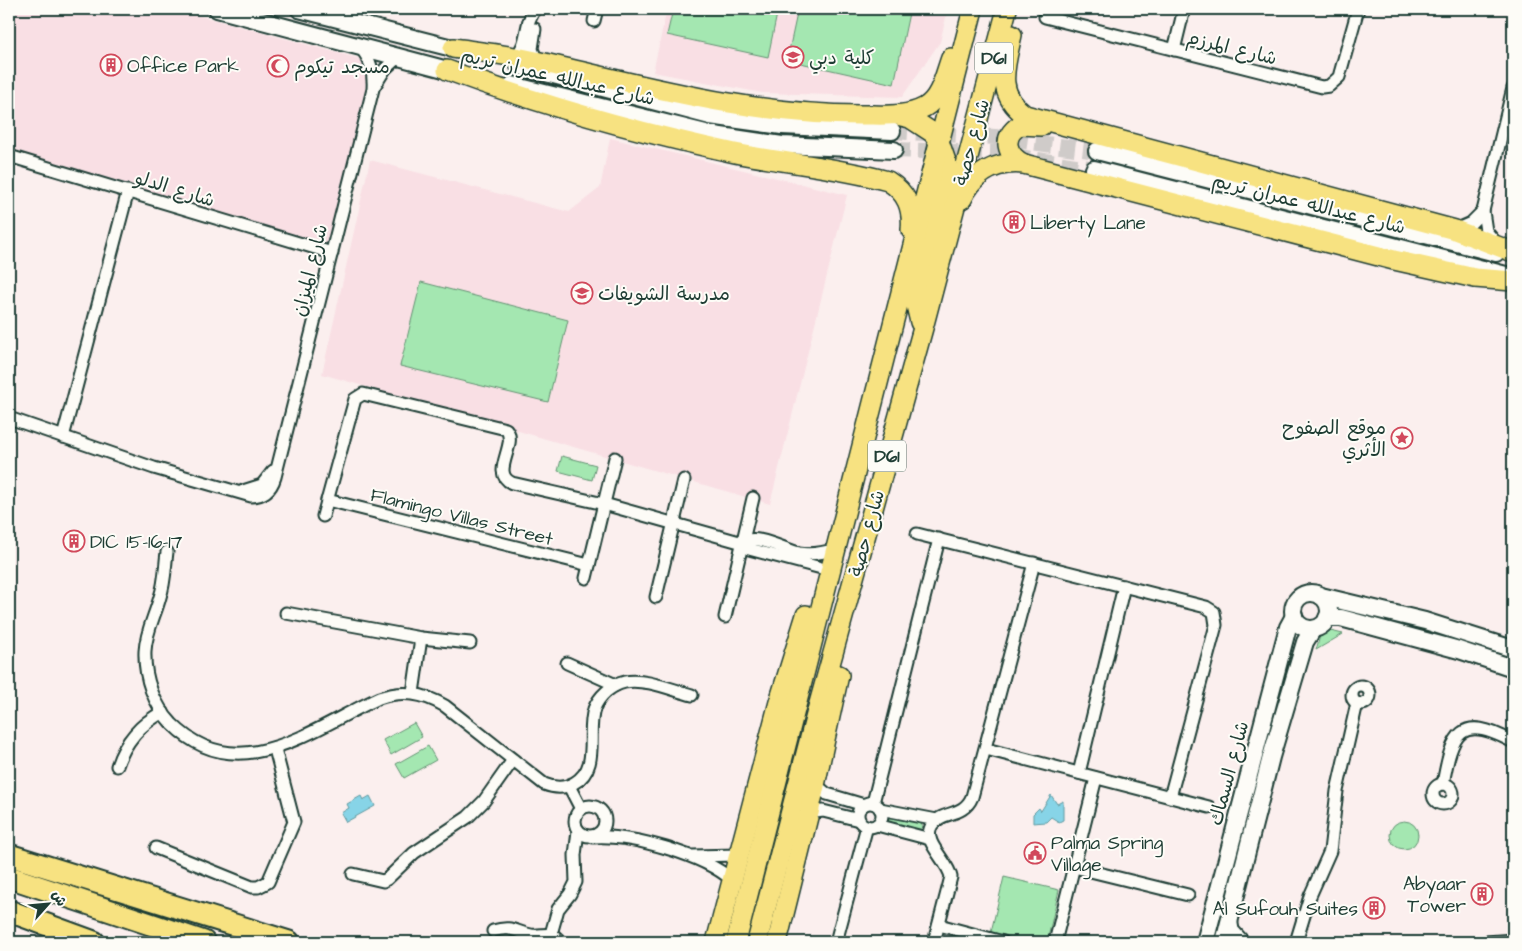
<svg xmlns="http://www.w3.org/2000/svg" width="1522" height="951" font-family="'Architects Daughter','Playpen Sans Arabic',sans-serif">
<rect width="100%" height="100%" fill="#fbefee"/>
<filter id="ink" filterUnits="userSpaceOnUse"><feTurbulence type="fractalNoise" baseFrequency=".02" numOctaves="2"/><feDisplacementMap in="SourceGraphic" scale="10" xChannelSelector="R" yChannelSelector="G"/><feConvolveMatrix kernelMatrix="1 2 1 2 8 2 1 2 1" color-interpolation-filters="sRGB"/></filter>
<g filter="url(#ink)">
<!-- built -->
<g fill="#f9dfe4">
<path d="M 9,9 L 174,9 L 372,62 L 327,245 L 9,152 Z"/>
<path d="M 667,9 L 948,9 L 940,42 L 902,97 L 762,93 L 653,72 Z"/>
<path d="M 610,138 L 847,195 L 770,504 L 322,374 L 370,160 L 569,212 L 600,188 Z"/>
</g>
<!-- green -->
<g fill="#a4e7b1" stroke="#629272">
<path d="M 673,9 L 778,9 L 768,57 L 667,35 Z"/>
<path d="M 798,9 L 892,9 L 909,13 L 894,84 L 787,60 Z"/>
<path d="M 421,282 L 568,320 L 548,402 L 400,366 Z"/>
<path d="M 562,456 L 596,465 L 592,480 L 558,471 Z"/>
<path d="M 1322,629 L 1343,634 L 1316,650 Z"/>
<path d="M 414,723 L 422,737 L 391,755 L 383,740 Z"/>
<path d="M 428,746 L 436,760 L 404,778 L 396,764 Z"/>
<path d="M 891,816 L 920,822 L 923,827 L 920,830 L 890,823 L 887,819 Z"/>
<circle cx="1404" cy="835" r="14"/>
<path d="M 1004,877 L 1059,890 L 1047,942 L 1033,942 L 991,932 Z"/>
</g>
<!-- water -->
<g fill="#87d4e7" stroke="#5d989f">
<path d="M 1051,795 L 1057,804 L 1063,801 L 1063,820 L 1059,822 L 1051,817 L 1046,822 L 1033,823 L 1033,814 L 1039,808 L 1041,811 Z"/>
<path d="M 361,796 L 363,800 L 370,796 L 375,806 L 346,822 L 341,813 L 349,808 L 347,804 Z"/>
</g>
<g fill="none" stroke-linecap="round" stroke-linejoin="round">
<!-- secondary-tunnel -->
<g stroke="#cfcbc9" stroke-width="16" stroke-dasharray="16 8" stroke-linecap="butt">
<path d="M 892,131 L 995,137 L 1097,151"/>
<path d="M 894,150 L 995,153 L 1094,169"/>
</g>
<!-- street casing -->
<g stroke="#1f3d34" stroke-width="15">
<g id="street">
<path d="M 1045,17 L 1322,87 L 1329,86 L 1339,77 L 1358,9"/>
<path d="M 594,21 L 597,9"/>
<path d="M 535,29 L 532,49 L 537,61"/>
<path d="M 1174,50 L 1184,9"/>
<path d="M 515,57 C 530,44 523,22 536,9"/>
<path d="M 375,85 L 385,69 L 398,57"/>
<path d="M 9,156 L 332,253"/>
<path d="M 1455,230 L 1471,223 L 1483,211"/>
<path d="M 1496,243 L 1486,231 L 1483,211 L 1513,88"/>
<path d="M 9,418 L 154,468 L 251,496 C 264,496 271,490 275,477 L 373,89 C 374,72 371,59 359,46"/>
<path d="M 63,437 L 128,191"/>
<path d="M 243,491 L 262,485 L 273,471"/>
<path d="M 327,500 L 589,565"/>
<path d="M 323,516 L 355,399 L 363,394 L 506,429 C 519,444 489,473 512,483 L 604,504 L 743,543 L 749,549 L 829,570"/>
<path d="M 917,534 L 1206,607 L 1214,612 L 1216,625 L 1170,797"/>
<path d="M 743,543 C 754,532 785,550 799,553 C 812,555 823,553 835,549"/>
<path d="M 167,552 C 165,567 165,583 160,597 C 155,616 146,631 145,651 C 144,678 154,705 172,724 C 238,790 313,728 379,698 C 403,690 423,693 445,706 L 544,784 C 554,788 564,789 574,783 C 601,768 586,733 594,709 C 599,696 611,685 625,682 C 645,678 672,690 692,695"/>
<path d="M 586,578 L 615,458"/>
<path d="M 656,597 L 684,480"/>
<path d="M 286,613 L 421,638 L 470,643"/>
<path d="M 725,617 L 753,498"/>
<path d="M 567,663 L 616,685"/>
<circle cx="1361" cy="695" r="9"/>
<path d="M 413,693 L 421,638"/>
<path d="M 986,749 L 1209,807"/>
<path d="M 117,766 C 125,742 140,724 163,712"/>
<path d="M 1079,773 L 1124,586"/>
<path d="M 815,784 L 827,794 L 864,805"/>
<path d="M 1443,784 C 1452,733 1460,713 1513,742"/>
<circle cx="1443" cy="794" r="10"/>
<path d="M 569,786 L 581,809"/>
<path d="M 873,803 L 939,539"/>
<circle cx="870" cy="815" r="12"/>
<circle cx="590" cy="821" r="15"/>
<path d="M 880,809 L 937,820"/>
<path d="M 809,813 L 823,811 L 859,820"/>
<path d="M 877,825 L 930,839"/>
<path d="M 593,837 C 631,834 704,855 732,880"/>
<path d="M 156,848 L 252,887 L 258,887 L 268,882 L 294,822 L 275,749"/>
<path d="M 692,856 L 739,855"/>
<path d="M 1074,867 L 1188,895"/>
<path d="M 353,874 L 383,881 L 387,879 L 414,853 L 468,817 L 484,801 L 513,760"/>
<path d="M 1231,918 L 1233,930 L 1244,942"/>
<path d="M 939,925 L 1003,942"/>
<path d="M 493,931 C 512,925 515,932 531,935 C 543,937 552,929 560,942"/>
<path d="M 551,934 L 558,909 L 570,894 L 576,882 L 575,855 L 578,831"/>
<path d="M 836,942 L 867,826"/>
<path d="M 934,942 L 951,877 C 948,860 921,842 932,825 C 942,810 963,818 972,797 L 1034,563"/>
<path d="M 1055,942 L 1096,778"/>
<path d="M 1296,942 L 1310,896 L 1330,851 L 1337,791 L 1357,703"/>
<path d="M 1486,942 L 1513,940"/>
</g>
</g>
<!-- secondary casing -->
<g stroke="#1f3d34" stroke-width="20">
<g id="secondary">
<path d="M 217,9 L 459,73"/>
<path d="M 299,9 L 464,51"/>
<path d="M 519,66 L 710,116 L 782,126 L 892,131"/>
<path d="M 512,85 L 714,135 L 782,145 L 894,150"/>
<path d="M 1097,151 L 1496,253"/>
<path d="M 1094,169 L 1506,275"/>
<circle cx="1311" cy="611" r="18"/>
<path d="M 1321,596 L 1425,621 L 1513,649"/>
<path d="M 1327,618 L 1341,618 L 1459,650 L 1513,668"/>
<path d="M 1205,942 L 1288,627 L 1294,616"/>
<path d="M 1224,942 L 1271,757 L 1305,642 L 1313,629"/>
</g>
</g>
<!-- primary casing -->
<g stroke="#1f3d34" stroke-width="22">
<g id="primary">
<path d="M 1012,35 C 1005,67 995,93 1025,115 L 1455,230 L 1513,252"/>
<path d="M 453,48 C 482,52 511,55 540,62 C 647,86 753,116 865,115 C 884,115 907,117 925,107 C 941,98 945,74 951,58"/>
<path d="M 447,70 C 541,105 637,132 735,153 C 786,163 838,167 888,181 C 907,193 913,208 911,230"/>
<path d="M 897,115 L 910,118 L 933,133 L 940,144 L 948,167 L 918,293 L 916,305 L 920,322"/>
<path d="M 1024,164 C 1006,155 1001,137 1020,125 L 1041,126"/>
<path d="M 962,199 C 974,173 995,161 1024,164 L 1394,260 L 1475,278 L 1513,281"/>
<path d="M 716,942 L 779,702 L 806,615"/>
<path d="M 736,942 L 973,9"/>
<path d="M 757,942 L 817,711 L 923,328 L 1007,9"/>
<path d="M 777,942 L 809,813 L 839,675"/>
</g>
</g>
<!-- highway casing -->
<g stroke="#1f3d34" stroke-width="25">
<g id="highway">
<path d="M 9,855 L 289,942"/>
<path d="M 9,877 L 204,942"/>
<path d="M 9,911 L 94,942"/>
</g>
</g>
<!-- street -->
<use href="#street" stroke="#fdfcf7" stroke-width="11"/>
<!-- secondary -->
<use href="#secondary" stroke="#fdfcf7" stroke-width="16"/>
<!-- primary -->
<use href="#primary" stroke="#f7e281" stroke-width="19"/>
<!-- highway -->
<use href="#highway" stroke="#f7e281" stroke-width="21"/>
</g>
</g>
<!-- icons -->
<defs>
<g id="school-ring" transform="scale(1.125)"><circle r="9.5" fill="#fdfcf7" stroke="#d1495b" stroke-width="1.5"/><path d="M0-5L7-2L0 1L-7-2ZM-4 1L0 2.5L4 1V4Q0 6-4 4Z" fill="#d1495b"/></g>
<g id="building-ring" transform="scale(1.125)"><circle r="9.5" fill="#fdfcf7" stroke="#d1495b" stroke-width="1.5"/><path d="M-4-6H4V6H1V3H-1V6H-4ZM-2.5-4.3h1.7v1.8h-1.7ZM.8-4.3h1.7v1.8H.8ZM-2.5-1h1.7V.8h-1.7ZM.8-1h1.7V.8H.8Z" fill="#d1495b"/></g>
<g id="mosque-ring" transform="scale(1.125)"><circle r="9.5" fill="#fdfcf7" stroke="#d1495b" stroke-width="1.5"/><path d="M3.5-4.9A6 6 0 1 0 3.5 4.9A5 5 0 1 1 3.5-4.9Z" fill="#d1495b"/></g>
<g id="sight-ring" transform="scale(1.125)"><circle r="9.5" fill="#fdfcf7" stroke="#d1495b" stroke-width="1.5"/><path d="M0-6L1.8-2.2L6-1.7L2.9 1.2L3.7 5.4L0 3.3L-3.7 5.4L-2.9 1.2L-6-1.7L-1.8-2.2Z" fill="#d1495b"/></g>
<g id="civic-ring" transform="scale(1.125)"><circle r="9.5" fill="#fdfcf7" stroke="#d1495b" stroke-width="1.5"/><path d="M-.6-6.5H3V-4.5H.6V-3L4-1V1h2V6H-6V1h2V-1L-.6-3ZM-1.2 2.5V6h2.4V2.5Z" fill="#d1495b"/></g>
</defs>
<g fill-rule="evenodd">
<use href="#school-ring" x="793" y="57"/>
<use href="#building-ring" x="111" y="65"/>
<use href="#mosque-ring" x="278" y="66"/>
<use href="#building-ring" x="1014" y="222"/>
<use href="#school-ring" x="582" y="293"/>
<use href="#sight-ring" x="1402" y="438"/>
<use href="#building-ring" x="74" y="541"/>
<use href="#civic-ring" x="1035" y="853"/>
<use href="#building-ring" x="1482" y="894"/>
<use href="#building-ring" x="1374" y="908"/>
</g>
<g text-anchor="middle" stroke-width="4" stroke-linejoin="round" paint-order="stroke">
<!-- shield labels -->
<g fill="#fdfcf7" stroke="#62766e" stroke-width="1">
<rect x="975" y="42.5" width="38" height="31" rx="4"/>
<rect x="868" y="440.5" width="38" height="31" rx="4"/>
</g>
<g font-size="18" font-weight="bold" fill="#1f3d34">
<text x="994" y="64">D61</text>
<text x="887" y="462">D61</text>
</g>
<!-- street labels -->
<g font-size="19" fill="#1f3d34" stroke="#fdfcf7">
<text transform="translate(1232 47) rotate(14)" y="7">شارع المرزم</text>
<text transform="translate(558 76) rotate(13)" y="7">شارع عبدالله عمران تريم</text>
<text transform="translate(971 142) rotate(-75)" y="7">شارع حصة</text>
<text transform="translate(175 188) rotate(17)" y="7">شارع الدلو</text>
<text transform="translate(1309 203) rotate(14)" y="7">شارع عبدالله عمران تريم</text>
<text transform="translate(309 270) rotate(-76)" y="7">شارع الميزان</text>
<text transform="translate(462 516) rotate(14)" y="7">Flamingo Villas Street</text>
<text transform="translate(866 533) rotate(-75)" y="7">شارع حصة</text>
<text transform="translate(1228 773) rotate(-75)" y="7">شارع السماك</text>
</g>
<!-- poi labels -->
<g font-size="19" fill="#1f3d34" stroke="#fdfcf7" text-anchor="start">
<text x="809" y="64">كلية دبي</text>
<text x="127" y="72">Office Park</text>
<text x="294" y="73">مسجد تيكوم</text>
<text x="1030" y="229">Liberty Lane</text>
<text x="598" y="300">مدرسة الشويفات</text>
<text x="1386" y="434" text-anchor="end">موقع الصفوح<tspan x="1386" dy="22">الأثري</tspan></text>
<text x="90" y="548">DIC 15-16-17</text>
<text x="1051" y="849">Palma Spring<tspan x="1051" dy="22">Village</tspan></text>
<text x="1466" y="890" text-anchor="end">Abyaar<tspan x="1466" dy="22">Tower</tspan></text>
<text x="1358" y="915" text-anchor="end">Al Sufouh Suites</text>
</g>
</g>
<!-- margin -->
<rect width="1522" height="951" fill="none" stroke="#fdfcf7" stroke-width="30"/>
<rect x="15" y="15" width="1492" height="921" fill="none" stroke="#1f3d34" stroke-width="2" filter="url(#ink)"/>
<!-- north arrow -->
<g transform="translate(48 904) rotate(63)" stroke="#fdfcf7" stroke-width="4" paint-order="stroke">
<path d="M0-4L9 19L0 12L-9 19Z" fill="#1f3d34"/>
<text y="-8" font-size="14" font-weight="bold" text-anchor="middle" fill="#1f3d34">ش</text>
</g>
</svg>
